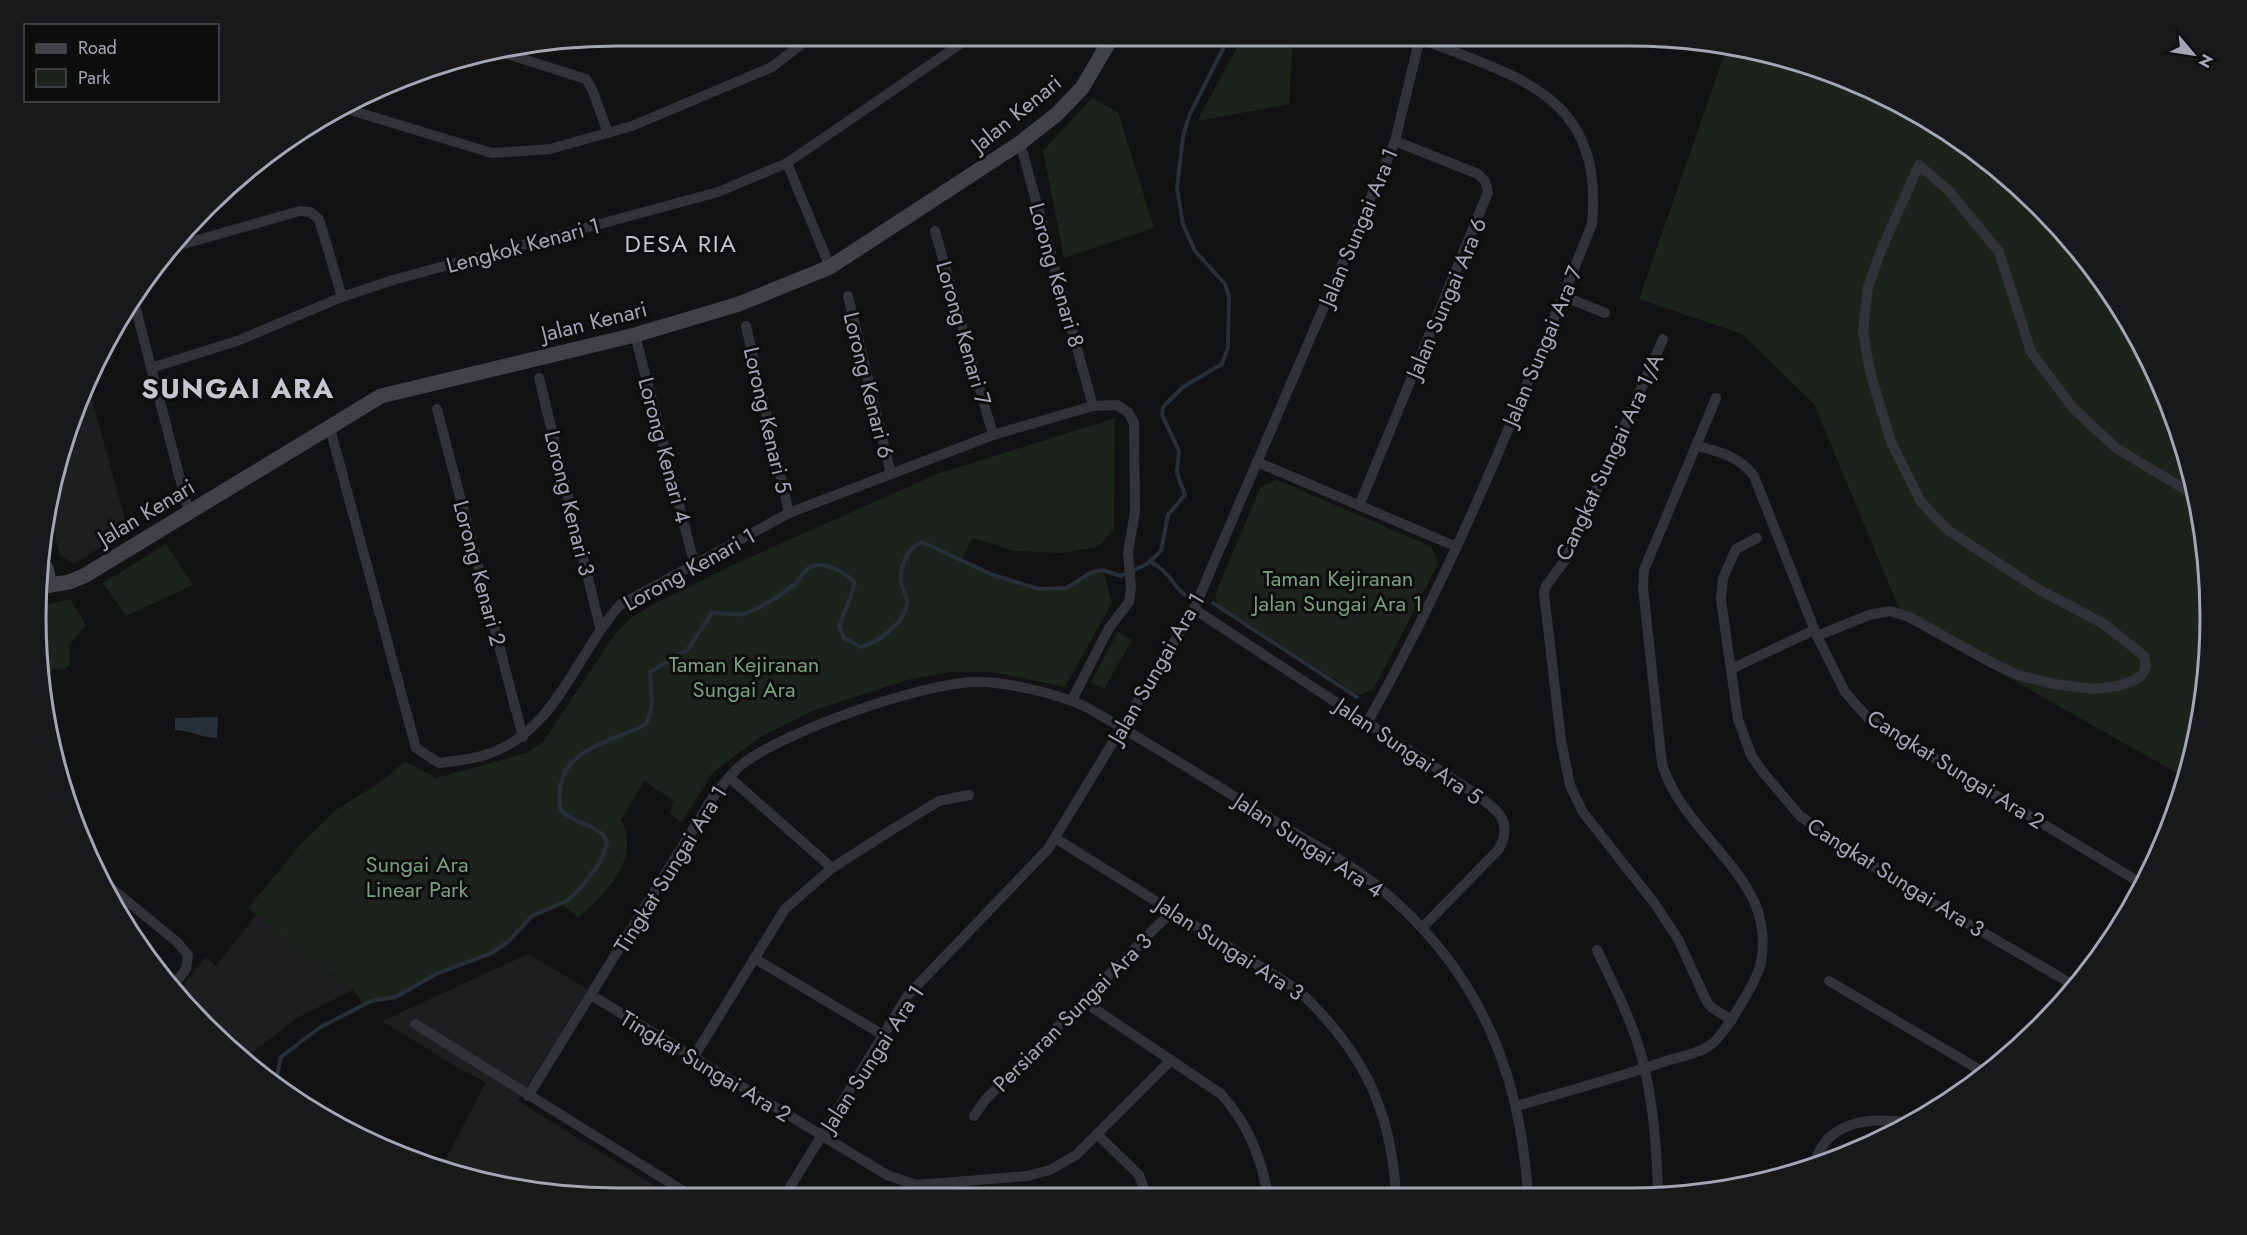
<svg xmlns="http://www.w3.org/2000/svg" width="2247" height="1235" font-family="Jost,sans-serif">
<rect width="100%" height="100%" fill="#121113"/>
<!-- built -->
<g fill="#1e1d20">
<path d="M 90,392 L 128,530 L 74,564 L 60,555 L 51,520 L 56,467 Z"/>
<path d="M 257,914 L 353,990 L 297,1018 L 248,1056 L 181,1001 L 176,994 L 205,957 L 216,966 Z"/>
<path d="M 528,954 L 588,989 L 518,1101 L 673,1197 L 580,1198 L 467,1179 L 441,1168 L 486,1082 L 463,1071 L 382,1021 Z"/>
</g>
<!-- green -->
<g fill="#1c231d">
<path d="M 1243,37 L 1293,37 L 1289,104 L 1197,121 Z"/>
<path d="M 1727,47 L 1780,56 L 1920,114 L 2013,180 L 2091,263 L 2151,360 L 2191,467 L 2210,579 L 2206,693 L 2186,778 L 1903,618 L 1814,404 L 1742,334 L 1639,299 Z"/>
<path d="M 1092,98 L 1118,112 L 1154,228 L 1064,258 L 1043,151 Z"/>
<path d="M 1115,418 L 1114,529 L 1098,547 L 1061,553 L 1015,551 L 972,538 L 962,559 L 993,575 L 1039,589 L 1066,588 L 1092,572 L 1103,570 L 1112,603 L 1065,687 L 992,672 L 951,672 L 907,680 L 812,711 L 762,736 L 713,772 L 682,822 L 670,814 L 673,800 L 644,781 L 621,820 C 642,859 605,894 578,918 L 562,904 L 538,912 L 526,920 L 509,941 L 492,953 L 436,974 L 396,997 L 364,1005 L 353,990 L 248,908 L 302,843 L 337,809 L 381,782 L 405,761 L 436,778 L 526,753 L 543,742 L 615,634 L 631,618 L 652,605 L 739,562 L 937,474 Z"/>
<path d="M 1277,480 L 1432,547 L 1438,564 L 1373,690 L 1359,695 L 1218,604 L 1215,595 L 1261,486 Z"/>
<path d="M 166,544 L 193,585 L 126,616 L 103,583 Z"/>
<path d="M 70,599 L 86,625 L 69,645 L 70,665 L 62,670 L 53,669 L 47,681 L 43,681 L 37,656 L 42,606 Z"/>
<path d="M 1118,632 L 1132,640 L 1104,689 L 1091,682 Z"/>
</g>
<!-- water -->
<path fill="#282f37" d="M 218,717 L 217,738 C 202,738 189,730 175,730 L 175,718 Z"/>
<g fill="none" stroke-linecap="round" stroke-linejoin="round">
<!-- stream -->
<g stroke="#282f37" stroke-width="4">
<path d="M 1151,562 C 1171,573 1170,583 1185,595"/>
<path d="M 1213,603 L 1357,697"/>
<path d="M 276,1080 L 281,1057 L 319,1028 L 371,1001 L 396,997 L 436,974 L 492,953 L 509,941 L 532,916 L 567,901 L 579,890 L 601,861 L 607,843 C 601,822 571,826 560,808 C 555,761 583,751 621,735 C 630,732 639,729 647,723 L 652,705 L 650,672 L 688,649 L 711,614 C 723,610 735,618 747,613 C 762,607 778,597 791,587 C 799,582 802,572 810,567 C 823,560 848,573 855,584 L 839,627 L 844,638 L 861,647 C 877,644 905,622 907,604 C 908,598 904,592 902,586 C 898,569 906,549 922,542 L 993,575 L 1039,589 L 1066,588 L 1092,572 L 1103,570 L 1121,576 L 1147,564 L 1161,551 L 1168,515 L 1185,495 L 1177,473 L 1179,451 L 1162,415 L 1163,407 L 1183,387 L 1222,364 L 1228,347 L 1229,296 L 1225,284 L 1195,251 L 1183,224 L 1177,188 L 1183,136 L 1190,114 L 1229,37"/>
</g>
<!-- street -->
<g stroke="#323338" stroke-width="10">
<path d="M 507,54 L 586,79 L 592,89 L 608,133"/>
<path d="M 350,110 L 492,153 L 550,149 L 632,126 L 772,67 L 812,36"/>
<path d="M 1020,143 L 1093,406"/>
<path d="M 787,163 L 830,267"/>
<path d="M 935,231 L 993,435"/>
<path d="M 180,245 L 300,211 L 310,212 L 319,219 L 342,297"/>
<path d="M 848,296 L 891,474"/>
<path d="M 1563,296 L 1605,313"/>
<path d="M 133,298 L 189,513"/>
<path d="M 746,326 L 789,513"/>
<path d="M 635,335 L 695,566"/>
<path d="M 1663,339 L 1566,559 L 1546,586 L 1544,593 L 1561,740 L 1570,785 L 1582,811 L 1655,904 L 1678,939 L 1707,1002 L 1712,1008 L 1732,1020"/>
<path d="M 151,368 L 237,341 L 342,297 L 393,280 L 718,192 L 787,163 L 972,36"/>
<path d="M 539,378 L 600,627"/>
<path d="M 437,409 L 523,737"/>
<path d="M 330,428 L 416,748 L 439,763 C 454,761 470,760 485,755 C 556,733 575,655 620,605 L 789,513 L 993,435 L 1093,406 L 1117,405 L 1128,412 L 1134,423 L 1135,512 L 1128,552 L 1131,587 L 1129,602 L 1109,628 L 1072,700"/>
<path d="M 1697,446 C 1720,452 1739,456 1754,476 L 1817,636 L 1845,692 L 1868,718 L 2144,885"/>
<path d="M 1257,462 L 1457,547"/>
<path d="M 1359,506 L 1488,192 L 1485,181 L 1478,174 L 1395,141"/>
<path d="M 1757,538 L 1736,549 L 1723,578 L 1721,600 L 1738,719 L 1751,755 L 1762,771 L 1800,816 L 1903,886 L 2077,987"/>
<path d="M 1194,609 L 1468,789 C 1491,806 1516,817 1499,849 L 1423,927"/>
<path d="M 1817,636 L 1869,615 L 1890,611 L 1909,617 L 1994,664 L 2018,675 L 2054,684 L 2095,689 L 2118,686 L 2135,680 L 2142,675 L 2146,666 L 2144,656 L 2104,624 L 2038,589 L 1949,531 L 1921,502 L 1891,442 L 1870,372 L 1863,331 L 1868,287 L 1882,248 L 1919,165 L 1949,191 L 1999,252 L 2031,352 L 2073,408 L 2116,448 L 2196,496"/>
<path d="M 1731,669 L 1814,630"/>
<path d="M 1367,723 C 1457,564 1524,393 1592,224 C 1604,94 1519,78 1419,38"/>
<path d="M 729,777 L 832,868"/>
<path d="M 1055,838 L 1298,990 C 1362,1050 1391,1107 1396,1195"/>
<path d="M 110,887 L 177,942 L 188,955 L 186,969 L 172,987"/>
<path d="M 1597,950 C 1615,988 1636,1028 1645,1070 C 1654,1110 1657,1153 1658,1194"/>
<path d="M 754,958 L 883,1035"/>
<path d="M 1829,981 L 1985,1073"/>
<path d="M 591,995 L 887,1175 L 916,1185 L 1027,1176 L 1050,1170 L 1076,1155 L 1171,1060"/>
<path d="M 1083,1001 L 1221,1094 C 1248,1124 1261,1157 1268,1196"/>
<path d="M 415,1024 L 693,1197"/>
<path d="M 693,1058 L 785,909 L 832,868 L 893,829 L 939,801 L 969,795"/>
<path d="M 528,1096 L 713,797 C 722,786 730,775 740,766 C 781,732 922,683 975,682 C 1004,681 1059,694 1086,707 C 1146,741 1205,778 1264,815 C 1300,837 1342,858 1375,884 C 1476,966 1520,1067 1528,1195"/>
<path d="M 1517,1106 C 1567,1091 1617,1078 1666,1061 C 1680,1057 1697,1054 1709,1046 C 1723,1038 1759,977 1761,962 C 1765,941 1762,918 1753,899 C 1728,850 1679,818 1662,764 L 1643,587 L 1644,570 L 1716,398"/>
<path d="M 974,1116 L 985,1100 L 1173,910"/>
<path d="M 1098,1135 L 1139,1175 L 1147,1196"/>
<path d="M 1812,1166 C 1816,1158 1820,1148 1826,1141 C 1848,1117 1882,1119 1910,1123"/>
<path d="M 784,1197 L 907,996 L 1048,849 L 1194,609 L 1395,141 L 1420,37"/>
</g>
<!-- secondary -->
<g stroke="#404248" stroke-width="15">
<path d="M 46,568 L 50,585"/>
<path d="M 44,586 L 69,582 L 84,576 L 381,396 L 635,335 L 739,304 L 830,267 L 1020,143 L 1057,114 L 1082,88 L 1112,37"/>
</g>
</g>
<g text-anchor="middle" stroke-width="6" stroke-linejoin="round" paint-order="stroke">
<!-- street labels -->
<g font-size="22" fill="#a3a7b4" stroke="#0d0d0e">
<text transform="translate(1016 113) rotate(-39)" y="8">Jalan Kenari</text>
<text transform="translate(1358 227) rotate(-67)" y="8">Jalan Sungai Ara 1</text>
<text transform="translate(523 245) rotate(-15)" y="8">Lengkok Kenari 1</text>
<text transform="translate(1057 275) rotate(74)" y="8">Lorong Kenari 8</text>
<text transform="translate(1446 298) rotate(-67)" y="8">Jalan Sungai Ara 6</text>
<text transform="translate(594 321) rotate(-14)" y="8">Jalan Kenari</text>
<text transform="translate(964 333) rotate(74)" y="8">Lorong Kenari 7</text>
<text transform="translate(1542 346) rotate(-67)" y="8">Jalan Sungai Ara 7</text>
<text transform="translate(869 385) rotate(76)" y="8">Lorong Kenari 6</text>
<text transform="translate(768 420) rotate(77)" y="8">Lorong Kenari 5</text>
<text transform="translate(665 450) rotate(75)" y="8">Lorong Kenari 4</text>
<text transform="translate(1609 457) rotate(-65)" y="8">Cangkat Sungai Ara 1/A</text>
<text transform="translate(570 503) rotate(76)" y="8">Lorong Kenari 3</text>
<text transform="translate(146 512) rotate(-31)" y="8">Jalan Kenari</text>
<text transform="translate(689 569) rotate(-29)" y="8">Lorong Kenari 1</text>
<text transform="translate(480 573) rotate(75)" y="8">Lorong Kenari 2</text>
<text transform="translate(1156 668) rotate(-60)" y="8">Jalan Sungai Ara 1</text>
<text transform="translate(1409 751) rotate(34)" y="8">Jalan Sungai Ara 5</text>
<text transform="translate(1956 769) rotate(32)" y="8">Cangkat Sungai Ara 2</text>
<text transform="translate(1309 845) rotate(33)" y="8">Jalan Sungai Ara 4</text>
<text transform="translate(670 869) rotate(-58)" y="8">Tingkat Sungai Ara 1</text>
<text transform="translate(1896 877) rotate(32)" y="8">Cangkat Sungai Ara 3</text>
<text transform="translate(1230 948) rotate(33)" y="8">Jalan Sungai Ara 3</text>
<text transform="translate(1072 1012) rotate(-45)" y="8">Persiaran Sungai Ara 3</text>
<text transform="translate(872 1058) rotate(-57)" y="8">Jalan Sungai Ara 1</text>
<text transform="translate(706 1066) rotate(31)" y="8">Tingkat Sungai Ara 2</text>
</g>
<!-- park labels -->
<g font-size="22" fill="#799f7e" stroke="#0d0d0e">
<text x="1338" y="586">Taman Kejiranan<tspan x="1338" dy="25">Jalan Sungai Ara 1</tspan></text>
<text x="744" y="672">Taman Kejiranan<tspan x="744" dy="25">Sungai Ara</tspan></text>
<text x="417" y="872">Sungai Ara<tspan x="417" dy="25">Linear Park</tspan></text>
</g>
<!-- neighbourhood labels -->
<g font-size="24" letter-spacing="1.5" fill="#c4c6d0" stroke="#0d0d0e">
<text x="681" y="252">DESA RIA</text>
</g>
<!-- district labels -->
<g font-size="28" font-weight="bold" letter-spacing="1.5" fill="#c4c6d0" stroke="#0d0d0e">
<text x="238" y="398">SUNGAI ARA</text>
</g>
</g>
<!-- crop -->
<path d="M0 0H2247V1235H0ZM617 46H1629A571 571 0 0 1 2200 617V617A571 571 0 0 1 1629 1188H617A571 571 0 0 1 46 617V617A571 571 0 0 1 617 46Z" fill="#19191b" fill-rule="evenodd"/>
<path fill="none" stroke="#a3a7b4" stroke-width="3" d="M617 46H1629A571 571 0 0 1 2200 617V617A571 571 0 0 1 1629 1188H617A571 571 0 0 1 46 617V617A571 571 0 0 1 617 46Z"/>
<!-- legend -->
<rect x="24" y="24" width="195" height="78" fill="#0d0d0e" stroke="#494b50" stroke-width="1.5"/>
<rect x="36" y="44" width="30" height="9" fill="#404248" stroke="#494b50" stroke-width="1.5"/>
<text x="78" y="54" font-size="18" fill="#a3a7b4">Road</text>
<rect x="36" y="69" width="30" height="18" fill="#1c231d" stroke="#494b50" stroke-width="1.5"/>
<text x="78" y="84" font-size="18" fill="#a3a7b4">Park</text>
<!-- north arrow -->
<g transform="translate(2193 54) rotate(119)" stroke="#0d0d0e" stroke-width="4.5" paint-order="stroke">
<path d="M0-4.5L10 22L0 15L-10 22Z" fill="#a3a7b4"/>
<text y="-9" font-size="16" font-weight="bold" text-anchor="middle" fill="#a3a7b4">N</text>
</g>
</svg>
